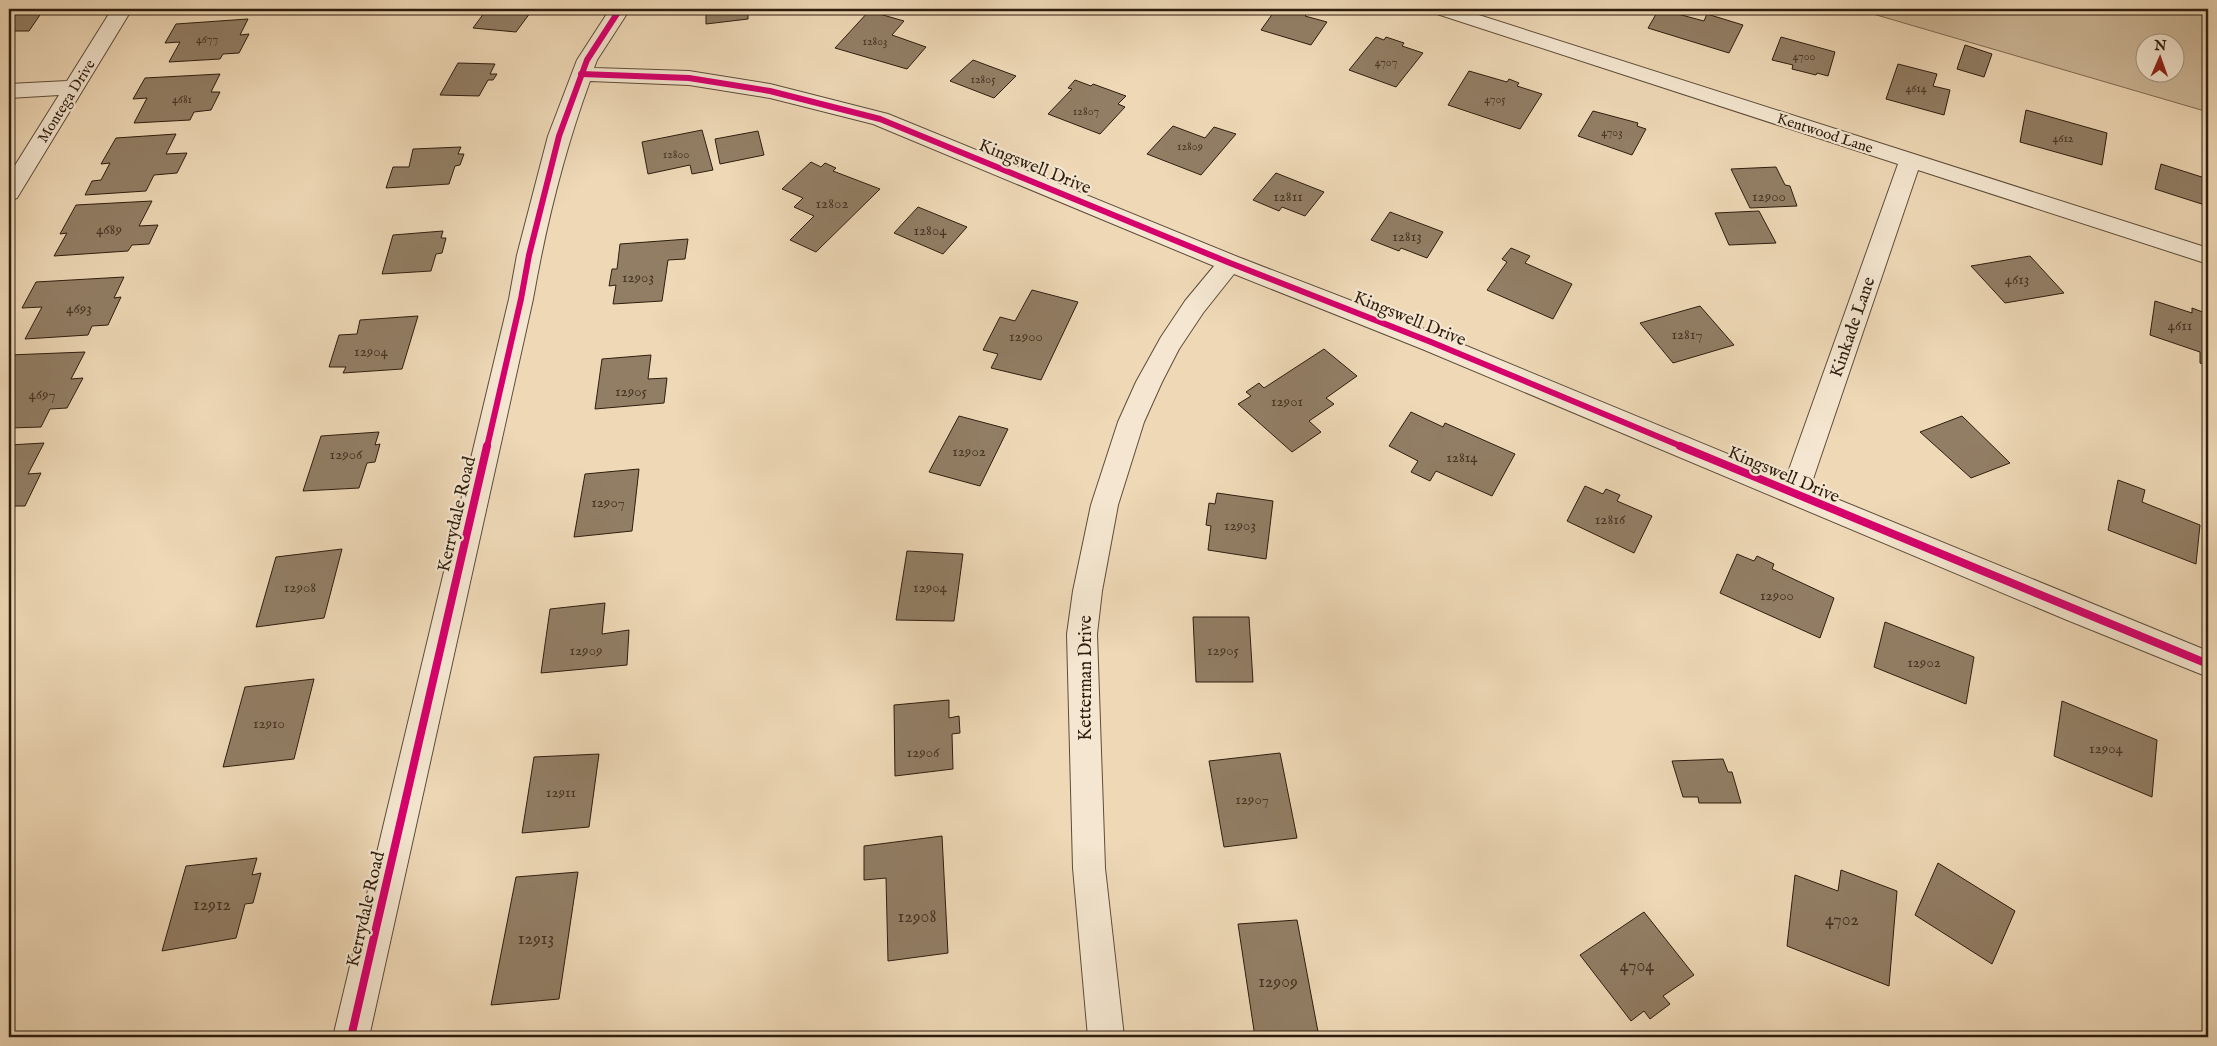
<svg xmlns="http://www.w3.org/2000/svg" width="2217" height="1046" font-family="'IM FELL English',serif">
<rect width="100%" height="100%" fill="#eed8b6"/>
<filter id="stains"><feTurbulence type="fractalNoise" baseFrequency=".004" numOctaves="4"/><feColorMatrix values="0 0 0 0 .2 0 0 0 0 .09 0 0 0 0 .02 0 0 0 .5 -.17"/></filter>
<radialGradient id="worn" r=".72"><stop offset=".6" stop-color="#630" stop-opacity="0"/><stop offset="1" stop-color="#630" stop-opacity=".3"/></radialGradient>
<!-- green -->
<path fill="#cdb899" stroke="#7e6a54" fill-rule="evenodd" d="M 1856,9 L 2208,9 L 2208,112 ZM 2144,42 L 2174,42 L 2174,72 L 2144,72 Z"/>
<!-- building -->
<g fill="#927e65" stroke="#2e1d0e">
<path d="M 9,9 L 44,9 L 29,31 L 9,31 Z"/>
<path d="M 487,9 L 533,9 L 516,32 L 473,28 Z"/>
<path d="M 706,9 L 748,9 L 748,19 L 706,24 Z"/>
<path d="M 1276,9 L 1290,9 L 1307,14 L 1305,16 L 1327,22 L 1311,45 L 1261,30 Z"/>
<path d="M 1659,9 L 1704,21 L 1707,14 L 1743,25 L 1729,53 L 1648,28 Z"/>
<path d="M 869,11 L 904,21 L 892,35 L 926,47 L 907,69 L 835,48 Z"/>
<path d="M 248,19 L 240,35 L 249,34 L 239,53 L 223,54 L 220,59 L 169,62 L 180,42 L 165,43 L 176,24 Z"/>
<path d="M 1376,37 L 1384,40 L 1386,37 L 1404,43 L 1402,46 L 1423,53 L 1396,87 L 1349,70 Z"/>
<path d="M 1781,37 L 1835,52 L 1828,76 L 1817,73 L 1816,75 L 1792,69 L 1793,65 L 1772,60 Z"/>
<path d="M 1965,45 L 1992,54 L 1984,77 L 1957,69 Z"/>
<path d="M 973,60 L 1016,76 L 994,98 L 950,81 Z"/>
<path d="M 458,63 L 495,64 L 490,74 L 497,74 L 493,80 L 488,80 L 479,96 L 440,95 Z"/>
<path d="M 1898,64 L 1937,74 L 1933,86 L 1950,90 L 1944,115 L 1886,99 Z"/>
<path d="M 1469,71 L 1507,82 L 1509,79 L 1519,83 L 1517,86 L 1542,94 L 1520,129 L 1448,105 Z"/>
<path d="M 220,74 L 211,92 L 220,92 L 211,110 L 194,112 L 190,120 L 134,123 L 147,98 L 133,99 L 145,78 Z"/>
<path d="M 1075,80 L 1091,86 L 1093,84 L 1126,96 L 1118,104 L 1125,107 L 1100,134 L 1048,114 L 1072,89 L 1068,88 Z"/>
<path d="M 2026,110 L 2107,133 L 2102,165 L 2020,142 Z"/>
<path d="M 1593,111 L 1638,123 L 1637,126 L 1646,129 L 1632,155 L 1578,136 Z"/>
<path d="M 1173,126 L 1205,138 L 1214,127 L 1236,134 L 1201,175 L 1147,154 Z"/>
<path d="M 702,130 L 713,170 L 692,174 L 690,165 L 648,174 L 642,142 Z"/>
<path d="M 758,131 L 764,155 L 720,164 L 715,139 Z"/>
<path d="M 176,134 L 166,154 L 187,153 L 177,173 L 154,175 L 146,191 L 85,195 L 92,181 L 101,180 L 110,163 L 101,164 L 116,138 Z"/>
<path d="M 461,147 L 458,154 L 464,154 L 460,165 L 455,166 L 449,184 L 386,188 L 393,167 L 409,167 L 413,149 Z"/>
<path d="M 811,162 L 821,167 L 825,163 L 836,168 L 833,171 L 880,189 L 816,252 L 790,240 L 814,216 L 794,207 L 803,198 L 782,189 Z"/>
<path d="M 2161,164 L 2208,179 L 2208,206 L 2155,189 Z"/>
<path d="M 1776,167 L 1785,185 L 1790,186 L 1797,206 L 1750,208 L 1731,169 Z"/>
<path d="M 1276,173 L 1324,192 L 1305,216 L 1282,207 L 1279,211 L 1253,200 Z"/>
<path d="M 152,201 L 139,226 L 158,225 L 149,244 L 132,245 L 128,251 L 54,256 L 67,233 L 60,234 L 76,205 Z"/>
<path d="M 918,207 L 967,227 L 943,254 L 894,233 Z"/>
<path d="M 1759,211 L 1776,243 L 1729,245 L 1715,213 Z"/>
<path d="M 1390,212 L 1443,232 L 1427,258 L 1401,248 L 1399,251 L 1371,240 Z"/>
<path d="M 443,231 L 441,238 L 446,238 L 442,253 L 436,254 L 431,271 L 382,274 L 393,235 Z"/>
<path d="M 688,239 L 685,259 L 668,260 L 662,301 L 613,304 L 616,285 L 609,286 L 612,269 L 617,269 L 620,244 Z"/>
<path d="M 1511,248 L 1530,256 L 1525,263 L 1572,284 L 1553,319 L 1487,290 L 1507,262 L 1502,259 Z"/>
<path d="M 2030,256 L 2064,293 L 2005,303 L 1971,266 Z"/>
<path d="M 124,277 L 114,298 L 121,297 L 108,325 L 92,326 L 88,335 L 25,339 L 42,307 L 22,308 L 36,282 Z"/>
<path d="M 1032,290 L 1078,302 L 1041,380 L 991,368 L 998,354 L 983,350 L 1000,317 L 1015,321 Z"/>
<path d="M 2155,301 L 2192,313 L 2192,308 L 2208,314 L 2208,366 L 2200,363 L 2200,352 L 2150,335 Z"/>
<path d="M 1700,306 L 1734,345 L 1673,363 L 1640,323 Z"/>
<path d="M 418,316 L 402,369 L 343,373 L 346,367 L 329,367 L 339,335 L 357,334 L 360,320 Z"/>
<path d="M 1324,349 L 1357,376 L 1326,398 L 1334,404 L 1309,421 L 1321,432 L 1292,452 L 1238,404 L 1251,396 L 1246,392 L 1259,383 L 1264,388 Z"/>
<path d="M 85,352 L 71,379 L 83,378 L 67,408 L 50,409 L 41,427 L 9,428 L 9,355 Z"/>
<path d="M 651,355 L 648,379 L 667,378 L 664,403 L 595,409 L 602,359 Z"/>
<path d="M 1411,412 L 1443,427 L 1445,423 L 1515,454 L 1492,496 L 1436,471 L 1430,481 L 1411,472 L 1418,461 L 1389,446 Z"/>
<path d="M 959,416 L 1008,429 L 980,486 L 929,472 Z"/>
<path d="M 1962,416 L 2010,463 L 1971,478 L 1920,432 Z"/>
<path d="M 379,432 L 375,445 L 380,444 L 375,462 L 367,463 L 359,488 L 303,491 L 321,436 Z"/>
<path d="M 44,443 L 28,474 L 41,473 L 25,506 L 9,506 L 9,445 Z"/>
<path d="M 639,469 L 632,531 L 574,537 L 585,474 Z"/>
<path d="M 2118,480 L 2145,490 L 2142,502 L 2200,525 L 2196,564 L 2108,530 Z"/>
<path d="M 1585,486 L 1603,494 L 1606,489 L 1620,495 L 1617,501 L 1652,516 L 1634,553 L 1567,521 Z"/>
<path d="M 1217,493 L 1273,501 L 1266,559 L 1208,550 L 1211,526 L 1206,525 L 1209,503 L 1215,504 Z"/>
<path d="M 342,549 L 324,618 L 256,627 L 276,557 Z"/>
<path d="M 907,551 L 963,554 L 954,621 L 896,620 Z"/>
<path d="M 1737,554 L 1754,561 L 1757,556 L 1774,564 L 1772,569 L 1834,598 L 1820,638 L 1720,593 Z"/>
<path d="M 605,603 L 602,634 L 629,630 L 627,665 L 541,673 L 550,609 Z"/>
<path d="M 1193,617 L 1249,617 L 1253,682 L 1196,682 Z"/>
<path d="M 1885,622 L 1974,657 L 1966,704 L 1874,667 Z"/>
<path d="M 314,679 L 294,759 L 223,767 L 245,687 Z"/>
<path d="M 949,700 L 949,718 L 959,716 L 960,733 L 952,734 L 953,769 L 895,776 L 894,705 Z"/>
<path d="M 2062,701 L 2157,740 L 2152,797 L 2054,756 Z"/>
<path d="M 1280,753 L 1297,838 L 1224,847 L 1209,761 Z"/>
<path d="M 599,754 L 589,827 L 522,833 L 534,757 Z"/>
<path d="M 1723,759 L 1728,772 L 1732,772 L 1741,803 L 1699,803 L 1698,797 L 1683,797 L 1672,761 Z"/>
<path d="M 942,836 L 948,953 L 888,961 L 886,878 L 864,880 L 864,846 Z"/>
<path d="M 257,858 L 252,875 L 261,873 L 253,903 L 245,904 L 236,938 L 162,951 L 186,866 Z"/>
<path d="M 1938,863 L 2015,911 L 1992,964 L 1915,915 Z"/>
<path d="M 1841,870 L 1897,891 L 1889,986 L 1787,946 L 1795,875 L 1838,891 Z"/>
<path d="M 578,872 L 559,999 L 491,1005 L 516,877 Z"/>
<path d="M 1644,912 L 1694,975 L 1663,996 L 1670,1004 L 1650,1019 L 1644,1011 L 1631,1021 L 1580,955 Z"/>
<path d="M 1297,920 L 1319,1037 L 1255,1037 L 1238,924 Z"/>
</g>
<g fill="none" stroke-linecap="round" stroke-linejoin="round">
<!-- minor casing -->
<g stroke="#5e4c38" stroke-width="2">
<g id="minor">
<path d="M 112,9 L 132,9 L 17,198 L 9,201 L 9,175 L 59,95 L 9,98 L 9,84 L 67,81 Z"/>
<path d="M 610,9 L 630,9 L 597,60 L 594,68 L 689,71 L 770,84 L 888,114 L 1238,257 L 1440,335 L 1786,478 L 1898,164 L 1434,13 L 1431,9 L 1460,9 L 2208,248 L 2208,264 L 1918,170 L 1810,488 L 2208,651 L 2208,677 L 2067,620 L 1422,349 L 1234,274 L 1203,313 L 1179,349 L 1162,382 L 1144,422 L 1118,505 L 1102,591 L 1097,634 L 1105,868 L 1124,1037 L 1088,1037 L 1073,868 L 1067,634 L 1073,591 L 1091,505 L 1118,422 L 1136,382 L 1161,337 L 1185,301 L 1214,266 L 873,124 L 770,98 L 689,85 L 590,81 C 564,152 546,225 533,299 L 369,1037 L 333,1037 L 509,299 L 517,255 L 548,136 L 577,60 Z"/>
</g>
</g>
<!-- minor -->
<use href="#minor" fill="#f4e6d0" fill-rule="evenodd"/>
<!-- cycleway-far1 casing -->
<g stroke="#f4e6d0" stroke-width="9">
<g id="cycleway-far1">
<path d="M 581,74 L 689,78 L 770,91 L 880,119 L 1230,263 L 1431,342 L 1683,447"/>
<path d="M 487,447 L 521,299 L 529,255 L 559,136 L 587,60 L 620,9"/>
</g>
</g>
<!-- cycleway casing -->
<g stroke="#f4e6d0" stroke-width="11">
<g id="cycleway">
<path d="M 1680,446 L 2208,664"/>
<path d="M 351,1037 L 487,446"/>
</g>
</g>
<!-- cycleway-far1 -->
<use href="#cycleway-far1" stroke="#d6006c" stroke-width="6"/>
<!-- cycleway -->
<use href="#cycleway" stroke="#d6006c" stroke-width="8"/>
</g>
<g text-anchor="middle" stroke-width="4.5" stroke-linejoin="round" paint-order="stroke">
<!-- far-number labels -->
<g font-size="12" fill="#473524">
<text x="207" y="43">4677</text>
<text x="875" y="45">12803</text>
<text x="1804" y="60">4700</text>
<text x="1386" y="66">4707</text>
<text x="983" y="83">12805</text>
<text x="1916" y="92">4614</text>
<text x="182" y="103">4681</text>
<text x="1495" y="103">4705</text>
<text x="1086" y="115">12807</text>
<text x="1612" y="136">4703</text>
<text x="2063" y="142">4612</text>
<text x="1190" y="150">12809</text>
<text x="676" y="158">12800</text>
</g>
<!-- far-street labels -->
<g font-size="15" fill="#2e1d0e" stroke="#f4e6d0">
<text transform="translate(66 101) rotate(-58)" y="5">Montega Drive</text>
<text transform="translate(1825 133) rotate(18)" y="5">Kentwood Lane</text>
</g>
<!-- number labels -->
<g font-size="15" fill="#473524">
<text x="1288" y="201">12811</text>
<text x="1769" y="201">12900</text>
<text x="832" y="208">12802</text>
<text x="109" y="234">4689</text>
<text x="930" y="235">12804</text>
<text x="1407" y="241">12813</text>
<text x="638" y="282">12903</text>
<text x="2017" y="284">4613</text>
<text x="79" y="313">4693</text>
<text x="2180" y="330">4611</text>
<text x="1687" y="339">12817</text>
<text x="1026" y="341">12900</text>
<text x="371" y="356">12904</text>
<text x="631" y="396">12905</text>
<text x="42" y="399">4697</text>
<text x="1287" y="406">12901</text>
<text x="969" y="456">12902</text>
<text x="346" y="459">12906</text>
<text x="1462" y="462">12814</text>
<text x="608" y="507">12907</text>
<text x="1610" y="524">12816</text>
<text x="1240" y="530">12903</text>
<text x="300" y="592">12908</text>
<text x="930" y="592">12904</text>
<text x="1777" y="600">12900</text>
<text x="586" y="655">12909</text>
<text x="1223" y="655">12905</text>
<text x="1924" y="667">12902</text>
<text x="269" y="728">12910</text>
<text x="2106" y="753">12904</text>
<text x="923" y="757">12906</text>
<text x="561" y="797">12911</text>
<text x="1252" y="804">12907</text>
</g>
<!-- street labels -->
<g font-size="18" fill="#2e1d0e" stroke="#f4e6d0">
<text transform="translate(1035 166) rotate(22)" y="6">Kingswell Drive</text>
<text transform="translate(1410 318) rotate(22)" y="6">Kingswell Drive</text>
<text transform="translate(1852 327) rotate(-71)" y="6">Kinkade Lane</text>
<text transform="translate(1784 474) rotate(23)" y="6">Kingswell Drive</text>
<text transform="translate(456 514) rotate(-77)" y="6">Kerrydale Road</text>
<text transform="translate(1085 678) rotate(-90)" y="6">Ketterman Drive</text>
<text transform="translate(365 909) rotate(-77)" y="6">Kerrydale Road</text>
</g>
<!-- near-number labels -->
<g font-size="18" fill="#473524">
<text x="212" y="910">12912</text>
<text x="917" y="922">12908</text>
<text x="1842" y="925">4702</text>
<text x="536" y="944">12913</text>
<text x="1637" y="971">4704</text>
<text x="1278" y="987">12909</text>
</g>
</g>
<!-- margin -->
<rect width="2217" height="1046" fill="none" stroke="#eed8b6" stroke-width="30"/>
<rect x="10" y="10" width="2197" height="1026" fill="none" stroke="#2e1d0e" stroke-width="2.5"/>
<rect x="15" y="15" width="2187" height="1016" fill="none" stroke="#2e1d0e"/>
<!-- north arrow -->
<g transform="translate(2160 58) rotate(2)"><circle r="24" fill="#f4e6d0" stroke="#a59682"/>
<path d="M0-4L9 19L0 12L-9 19Z" fill="#8f2418"/>
<text y="-8" font-size="14" font-weight="bold" text-anchor="middle" fill="#2e1d0e">N</text>
</g>
<rect width="100%" height="100%" filter="url(#stains)"/>
<rect width="100%" height="100%" fill="url(#worn)"/>
</svg>
